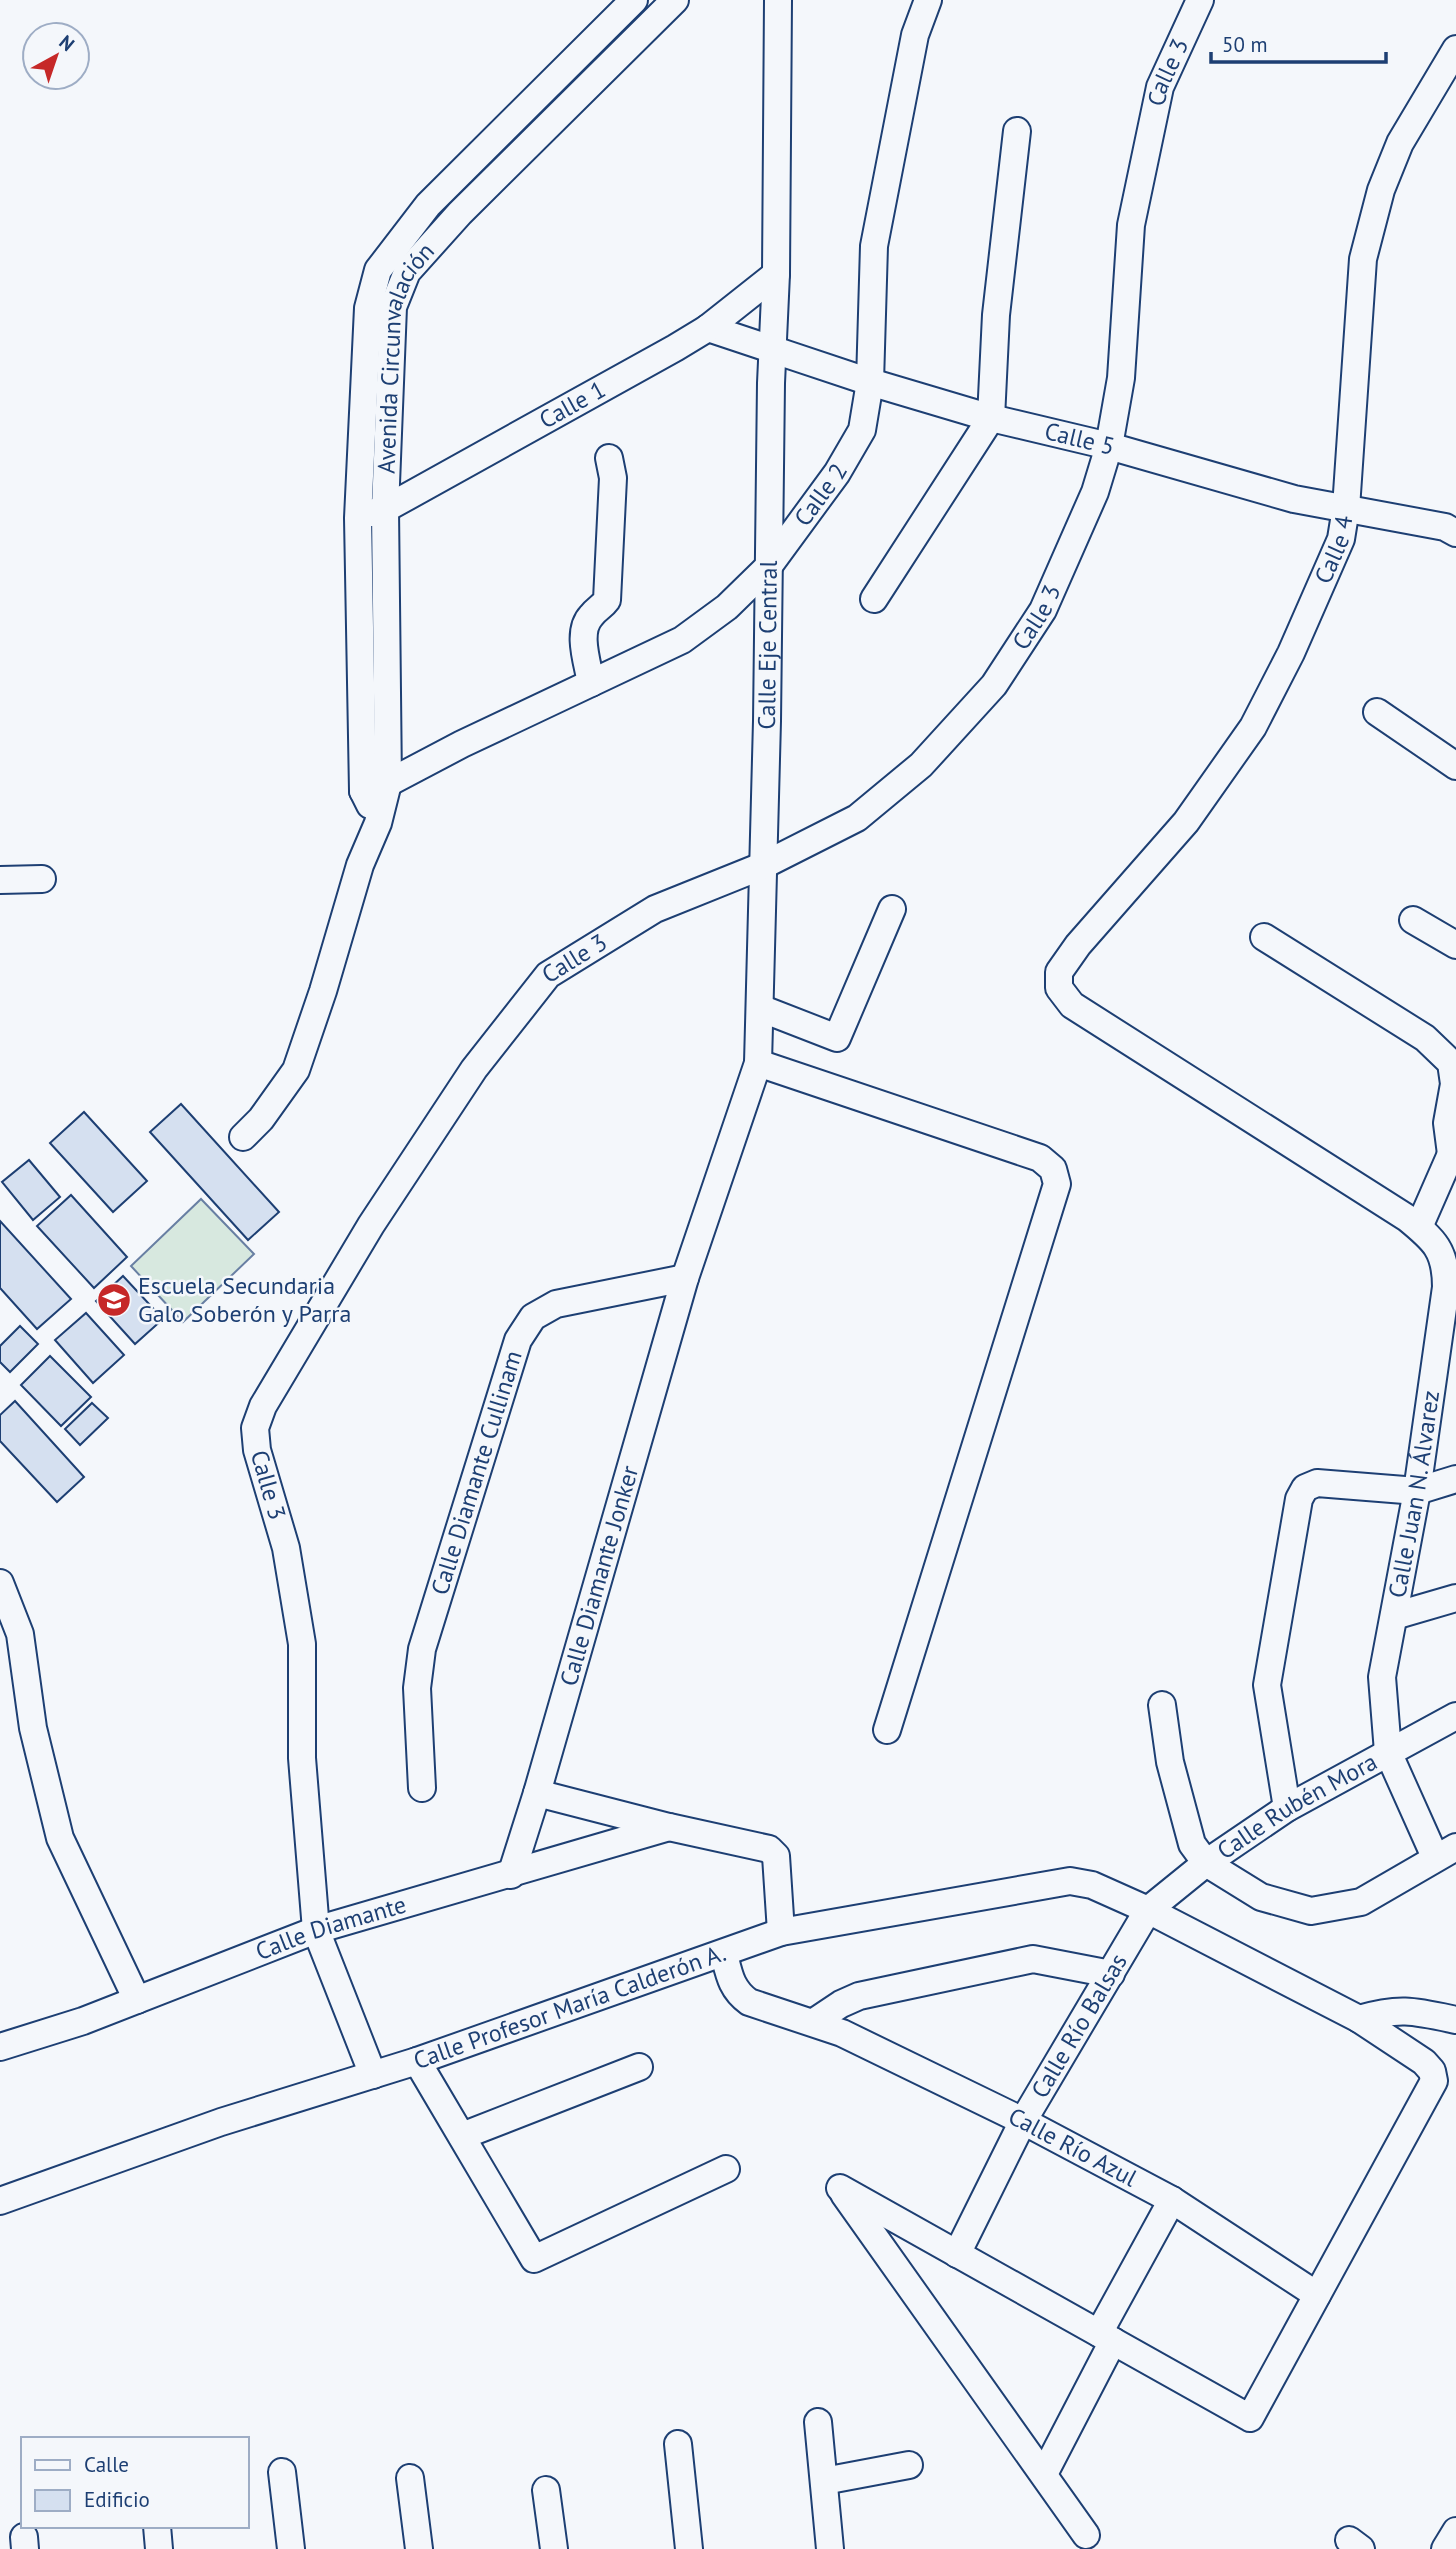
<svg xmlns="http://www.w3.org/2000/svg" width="1456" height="2549" font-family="'PT Sans',sans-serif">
<rect width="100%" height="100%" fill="#f4f7fb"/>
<!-- pitch -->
<path fill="#d7e8df" stroke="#687fa3" stroke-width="2" d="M 201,1199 L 254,1254 L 183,1322 L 131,1266 Z"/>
<!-- building -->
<g fill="#d5e0f0" stroke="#1d3f73" stroke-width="2">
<path d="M 181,1104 L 279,1212 L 248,1240 L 150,1132 Z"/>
<path d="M 84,1112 L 147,1181 L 113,1212 L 50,1143 Z"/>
<path d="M 29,1160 L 60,1197 L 33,1220 L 2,1182 Z"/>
<path d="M 71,1195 L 127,1257 L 94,1288 L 37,1226 Z"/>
<path d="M 0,1221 L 71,1299 L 37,1329 L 0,1288 Z"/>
<path d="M 123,1276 L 163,1319 L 135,1344 L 96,1301 Z"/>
<path d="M 86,1313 L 124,1355 L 93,1383 L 55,1340 Z"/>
<path d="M 20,1326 L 38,1344 L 10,1372 L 0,1362 L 0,1346 Z"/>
<path d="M 50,1356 L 91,1397 L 61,1426 L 21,1385 Z"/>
<path d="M 15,1401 L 84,1477 L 57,1502 L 0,1441 L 0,1415 Z"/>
<path d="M 92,1403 L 108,1418 L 80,1445 L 65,1429 Z"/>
</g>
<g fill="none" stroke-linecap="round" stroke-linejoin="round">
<!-- minor casing -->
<g stroke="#1d3f73" stroke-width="30">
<g id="minor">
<path id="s1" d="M 708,328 L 870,382 L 991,418 L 1109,446 L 1294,499 L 1445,527 L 1456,533"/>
<path id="s2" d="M 372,513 L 385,509 L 675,348 L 708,328 L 776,274"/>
<path d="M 874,599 L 991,418 L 996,315 L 1017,131"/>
<path d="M 591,683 C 588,664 576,632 591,616 C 596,609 602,607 607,600 L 613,478 L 609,458"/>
<path d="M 1377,712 L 1456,766"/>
<path id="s3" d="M 363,791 L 388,783 L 462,744 L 682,640 L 727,607 L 768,567 L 837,473 L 862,430 L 870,382 L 874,246 L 915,35 L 928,0"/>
<path d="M 370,805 L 363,791 L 358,518 L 368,308 L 378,270 L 428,205 L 634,0"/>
<path d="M 0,880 L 42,879"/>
<path d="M 1413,920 L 1456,945"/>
<path d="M 1264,937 L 1425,1038 L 1451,1063 L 1454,1084 L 1447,1123 L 1451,1154"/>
<path d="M 760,1008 L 837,1038 L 892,909"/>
<path d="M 758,1063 L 1040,1158 L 1053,1169 L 1057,1184 L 887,1730"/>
<path id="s4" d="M 243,1137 L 261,1119 L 296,1070 L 323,991 L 360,865 L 378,823 L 388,783 L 385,509 L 393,307 L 407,272 L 460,213 L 675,0"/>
<path d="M 1419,1227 L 1451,1154 L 1456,1151"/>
<path d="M 0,1583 L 20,1634 L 33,1728 L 60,1838 L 137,2000"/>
<path d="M 1394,1616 L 1456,1598"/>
<path d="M 1162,1705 L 1170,1762 L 1192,1844 L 1206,1863 L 1261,1897 L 1311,1911 L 1361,1902 L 1456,1847"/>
<path id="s5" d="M 422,1788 L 417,1688 L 422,1649 L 518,1340 L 533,1317 L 556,1304 L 685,1278"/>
<path d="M 537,1793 L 669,1827 L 769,1849 L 776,1856 L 781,1932"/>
<path d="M 1287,1808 L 1267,1685 L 1299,1499 L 1305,1488 L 1317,1483 L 1417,1491 L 1456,1479"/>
<path id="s6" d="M 1435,1857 L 1388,1752 L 1382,1677 L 1417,1491 L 1446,1287 C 1446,1250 1434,1240 1407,1218 L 1072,1005 L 1059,988 L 1059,972 L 1078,945 L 1186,822 L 1253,727 L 1291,653 L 1341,539 L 1346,508 L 1363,259 L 1381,190 L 1400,143 L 1456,49"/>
<path id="s7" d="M 511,1875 L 537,1793 L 685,1278 L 758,1063 L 767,721 L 771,383 L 776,274 L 778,0"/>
<path id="s8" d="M 724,1954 C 729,1974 731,1989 749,2002 L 842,2033 L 1023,2121 L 1172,2200 L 1317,2295"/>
<path d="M 1359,2019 C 1400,2007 1414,2011 1456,2020"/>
<path d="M 814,2022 L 841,2004 L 859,1996 L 1033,1959 L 1111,1974"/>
<path id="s9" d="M 0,2047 L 83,2021 L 316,1930 L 669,1827"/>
<path d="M 417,2061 L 534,2259 L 726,2169"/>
<path id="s10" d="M 373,2075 L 316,1930 L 302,1758 L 302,1644 L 286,1548 L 257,1450 L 255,1428 L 263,1406 L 371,1225 L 474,1069 L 548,975 L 655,909 L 762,866 L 857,818 L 921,765 L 994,685 L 1043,610 L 1095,492 L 1109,446 L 1121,378 L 1131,225 L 1160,87 L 1200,0"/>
<path d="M 462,2136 L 639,2067"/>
<path d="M 844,2194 L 1086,2535"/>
<path id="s11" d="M 0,2201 L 221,2122 L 417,2061 L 781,1932 L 1070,1881 L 1092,1885 L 1148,1910 L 1359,2019 L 1424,2062 L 1432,2071 L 1434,2081 L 1250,2418 L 840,2188"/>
<path id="s12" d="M 957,2254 L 1023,2121 L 1148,1910 L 1206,1863 L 1287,1808 L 1456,1716"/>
<path d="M 1099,2333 L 1172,2200"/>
<path d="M 818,2422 L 830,2549"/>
<path d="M 678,2444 L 689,2549"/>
<path d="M 282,2472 L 291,2549"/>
<path d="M 1044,2474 L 1113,2341"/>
<path d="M 410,2478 L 419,2549"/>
<path d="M 824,2481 L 909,2465"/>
<path d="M 546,2490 L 554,2549"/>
<path d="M 157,2526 L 159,2549"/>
<path d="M 24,2537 L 25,2549"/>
<path d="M 1349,2540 L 1361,2549"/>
<path d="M 1445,2549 L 1456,2531"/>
</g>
</g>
<!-- minor -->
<use href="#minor" stroke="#f4f7fb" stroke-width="26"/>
</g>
<!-- icons -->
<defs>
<g id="school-disc" transform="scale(1.75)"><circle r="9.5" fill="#c62828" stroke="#f4f7fb"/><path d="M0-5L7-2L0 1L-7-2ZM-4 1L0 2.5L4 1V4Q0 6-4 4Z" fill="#fff"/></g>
</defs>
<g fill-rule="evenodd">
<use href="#school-disc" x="114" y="1300"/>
</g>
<g text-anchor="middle" stroke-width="5" stroke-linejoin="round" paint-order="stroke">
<!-- street labels -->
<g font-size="24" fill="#1d3f73" stroke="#f4f7fb">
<text dy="8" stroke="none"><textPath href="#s10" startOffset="2390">Calle 3</textPath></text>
<text dy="8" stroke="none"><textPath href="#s4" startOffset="816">Avenida Circunvalación</textPath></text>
<text dy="8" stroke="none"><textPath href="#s2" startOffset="228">Calle 1</textPath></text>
<text dy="8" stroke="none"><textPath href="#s1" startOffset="388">Calle 5</textPath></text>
<text dy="8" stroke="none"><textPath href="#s3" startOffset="556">Calle 2</textPath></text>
<text dy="8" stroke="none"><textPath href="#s6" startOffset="1612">Calle 4</textPath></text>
<text dy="8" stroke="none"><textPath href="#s10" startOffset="1824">Calle 3</textPath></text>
<text dy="8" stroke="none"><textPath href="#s7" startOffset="1267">Calle Eje Central</textPath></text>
<text dy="8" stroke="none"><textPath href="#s10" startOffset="1236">Calle 3</textPath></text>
<text dy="8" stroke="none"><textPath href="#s5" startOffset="324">Calle Diamante Cullinam</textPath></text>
<text transform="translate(268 1485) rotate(74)" y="8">Calle 3</text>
<text dy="8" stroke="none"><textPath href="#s6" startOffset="376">Calle Juan N. Álvarez</textPath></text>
<text dy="8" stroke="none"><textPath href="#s7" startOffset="312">Calle Diamante Jonker</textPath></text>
<text dy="8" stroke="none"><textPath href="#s12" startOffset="576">Calle Rubén Mora</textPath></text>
<text dy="8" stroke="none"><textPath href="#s9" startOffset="352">Calle Diamante</textPath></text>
<text dy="8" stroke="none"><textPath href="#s11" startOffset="602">Calle Profesor María Calderón A.</textPath></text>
<text dy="8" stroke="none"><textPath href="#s12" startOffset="259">Calle Río Balsas</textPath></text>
<text dy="8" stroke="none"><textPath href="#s8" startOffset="411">Calle Río Azul</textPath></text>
</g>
<!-- poi labels -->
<g font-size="24" fill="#1d3f73" stroke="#f4f7fb" text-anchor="start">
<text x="138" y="1294">Escuela Secundaria<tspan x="138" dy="28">Galo Soberón y Parra</tspan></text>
</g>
</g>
<!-- legend -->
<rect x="21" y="2437" width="228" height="91" fill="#f4f7fb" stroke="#9eadc5" stroke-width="2"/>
<rect x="35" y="2460" width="35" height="10" fill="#f4f7fb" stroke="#9eadc5" stroke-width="2"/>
<text x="84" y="2472" font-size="21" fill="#1d3f73">Calle</text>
<rect x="35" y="2490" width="35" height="21" fill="#d5e0f0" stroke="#9eadc5" stroke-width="2"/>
<text x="84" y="2507" font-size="21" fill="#1d3f73">Edificio</text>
<!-- north arrow -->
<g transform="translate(56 56) rotate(40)"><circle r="33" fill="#f4f7fb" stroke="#9eadc5" stroke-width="2"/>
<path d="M0-5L12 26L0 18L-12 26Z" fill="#c62828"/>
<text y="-10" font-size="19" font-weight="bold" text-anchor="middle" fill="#1d3f73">N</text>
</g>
<!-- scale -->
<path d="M1211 52v10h175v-10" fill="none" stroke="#1d3f73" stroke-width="3.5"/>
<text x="1222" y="52" font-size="21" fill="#1d3f73" stroke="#f4f7fb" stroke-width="5" paint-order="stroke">50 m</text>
</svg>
